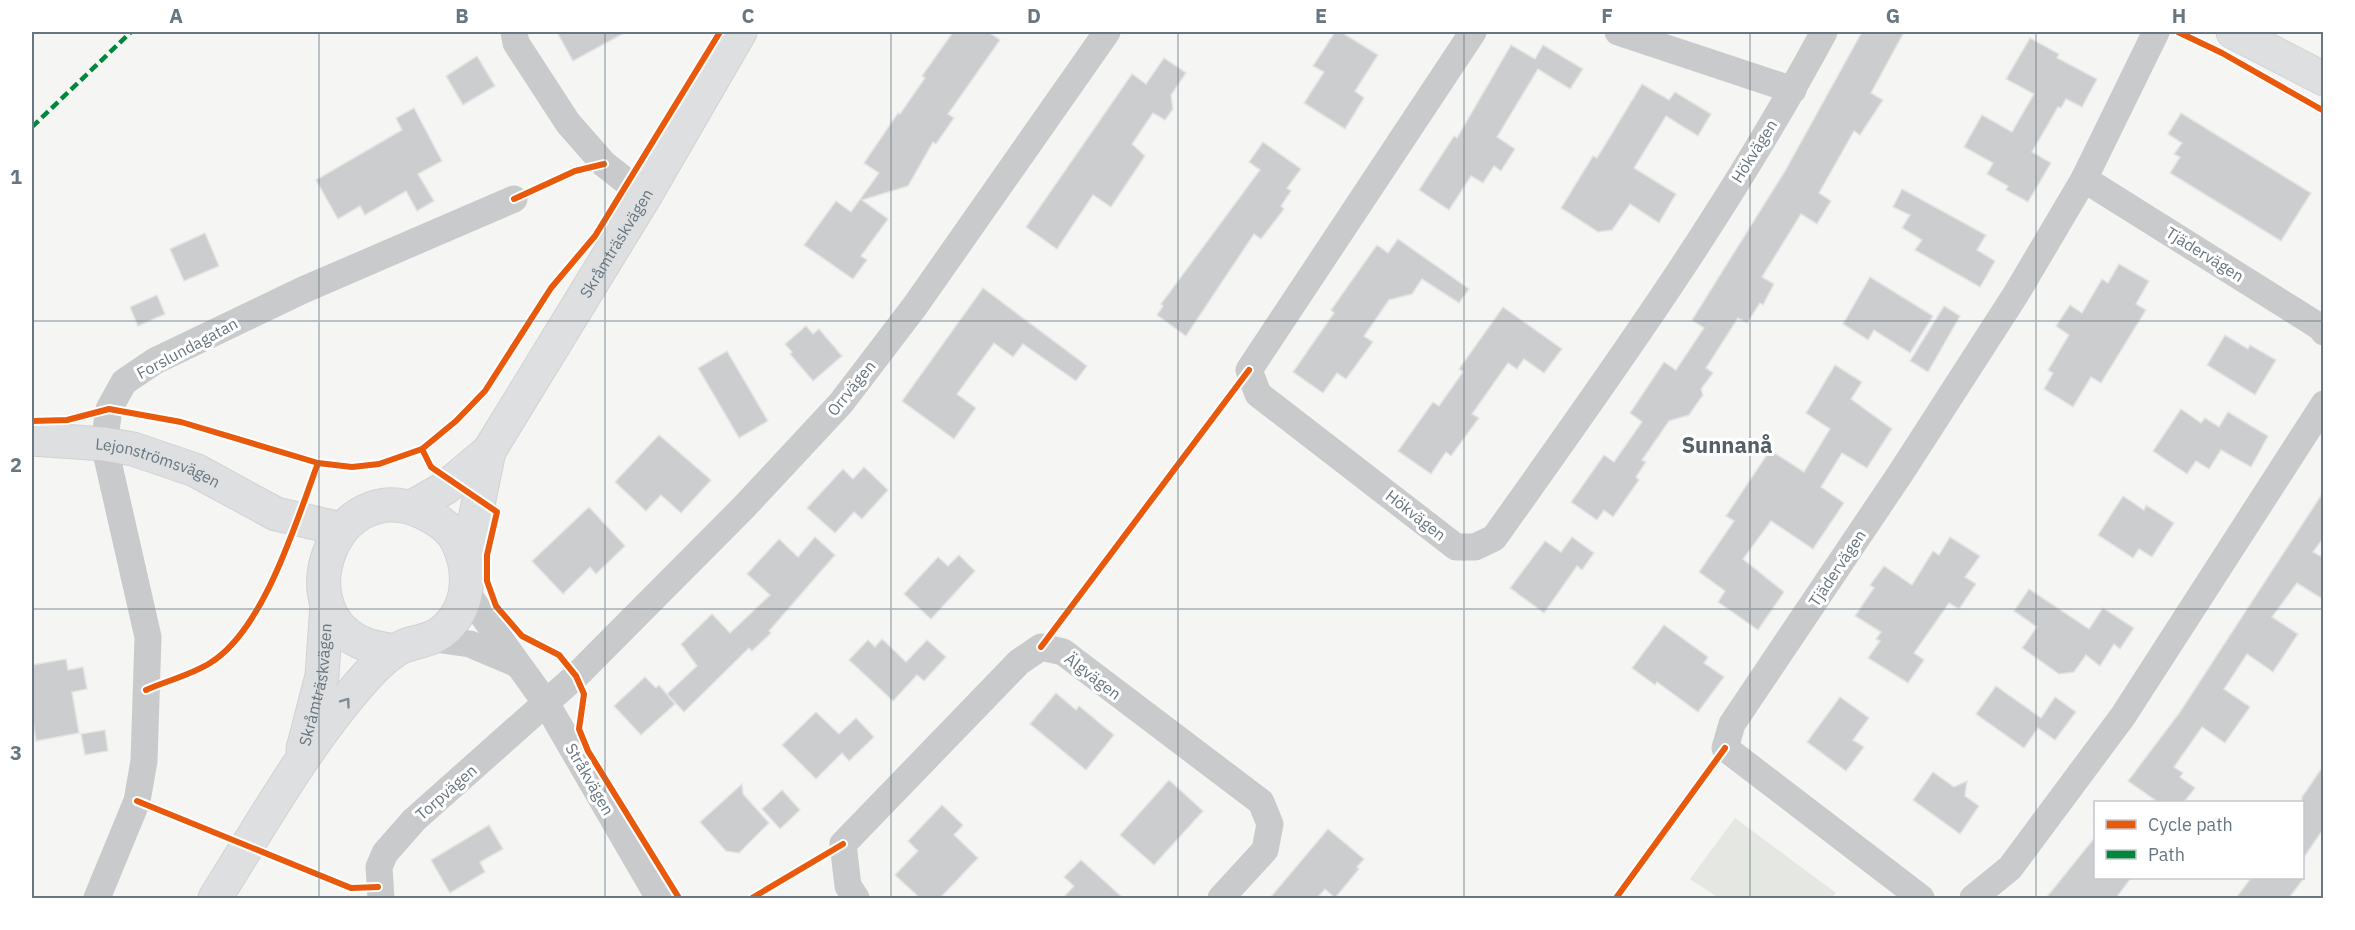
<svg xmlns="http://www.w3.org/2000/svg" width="2355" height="930" font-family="'IBM Plex Sans',sans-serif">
<rect width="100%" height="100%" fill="#f5f5f4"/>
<!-- green -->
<path fill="#e4e7e2" d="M 1735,818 L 1836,893 L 1831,898 L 1719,898 L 1690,879 Z"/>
<!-- building -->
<g fill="#cccdce" stroke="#e4e4e4" stroke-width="1.5">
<path d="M 557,32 L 626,32 L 573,61 Z"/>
<path d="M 953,32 L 988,32 L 1000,40 L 948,114 L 954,118 L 936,144 L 933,142 L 908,186 L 862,200 L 888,219 L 861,256 L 867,260 L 853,279 L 804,245 L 836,201 L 851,212 L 879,173 L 864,163 L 898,113 L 900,114 L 925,78 L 922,76 Z"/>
<path d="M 1335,32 L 1341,32 L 1378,55 L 1355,91 L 1364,98 L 1345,129 L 1304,103 L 1324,72 L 1313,66 Z"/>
<path d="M 1862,32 L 1904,32 L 1871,93 L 1883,100 L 1860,135 L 1854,131 L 1819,193 L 1831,201 L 1817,224 L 1801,214 L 1762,277 L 1774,284 L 1763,305 L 1760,303 L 1747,323 L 1738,318 L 1706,368 L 1713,373 L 1701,389 L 1703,395 L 1689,415 L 1669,421 L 1642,460 L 1646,462 L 1636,477 L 1639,480 L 1613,517 L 1604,510 L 1597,520 L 1571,502 L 1604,455 L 1614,462 L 1642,422 L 1630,413 L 1664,362 L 1676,370 L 1704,328 L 1692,320 L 1785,171 Z"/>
<path d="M 2030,38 L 2059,54 L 2057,58 L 2097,79 L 2082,107 L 2066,99 L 2061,108 L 2058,107 L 2032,152 L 2051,163 L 2028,202 L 2006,190 L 2008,186 L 1987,174 L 1993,163 L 1964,147 L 1982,115 L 2012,132 L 2034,94 L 2006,79 Z"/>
<path d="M 1511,45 L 1535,59 L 1543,45 L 1583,69 L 1570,89 L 1538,69 L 1497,137 L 1515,149 L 1501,171 L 1494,166 L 1483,183 L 1471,176 L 1449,210 L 1419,190 L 1454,136 L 1457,138 Z"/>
<path d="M 477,56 L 495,86 L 463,105 L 446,76 Z"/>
<path d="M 1164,58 L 1186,73 L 1171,95 L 1173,109 L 1165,120 L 1153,113 L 1132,144 L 1145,156 L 1111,207 L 1093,195 L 1057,249 L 1026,227 L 1132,74 L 1146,84 Z"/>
<path d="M 1642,84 L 1669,100 L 1675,92 L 1711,114 L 1698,136 L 1666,116 L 1634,168 L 1676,194 L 1659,223 L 1630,204 L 1612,230 L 1598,232 L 1561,208 L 1593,156 L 1597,158 Z"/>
<path d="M 414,108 L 442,161 L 418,174 L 434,201 L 417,211 L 406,191 L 365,215 L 360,206 L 338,219 L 316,180 L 402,130 L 396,118 Z"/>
<path d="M 2181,113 L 2311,193 L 2281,241 L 2170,173 L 2180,157 L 2174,154 L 2182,143 L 2168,134 Z"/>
<path d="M 1263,142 L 1301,169 L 1287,188 L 1291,191 L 1281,206 L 1284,209 L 1261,239 L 1254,234 L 1186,336 L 1157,315 L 1163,306 L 1161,304 L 1260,170 L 1249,162 Z"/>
<path d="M 1902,189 L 1986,235 L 1977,250 L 1995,261 L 1980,287 L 1915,250 L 1922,240 L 1902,228 L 1910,215 L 1893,207 Z"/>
<path d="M 205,233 L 219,266 L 184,281 L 170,249 Z"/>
<path d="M 1398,239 L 1469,289 L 1459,303 L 1422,279 L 1412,294 L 1389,300 L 1364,336 L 1373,342 L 1346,379 L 1337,373 L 1323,393 L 1293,372 L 1334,313 L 1331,310 L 1377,245 L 1388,253 Z"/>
<path d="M 2119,264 L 2149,281 L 2136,304 L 2146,310 L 2101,383 L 2091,377 L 2073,407 L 2044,389 L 2053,373 L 2048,370 L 2069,335 L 2056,326 L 2070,305 L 2082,313 L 2102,279 L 2108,283 Z"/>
<path d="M 1870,277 L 1933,316 L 1910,353 L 1874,330 L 1868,340 L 1843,324 Z"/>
<path d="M 983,288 L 1087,366 L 1076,381 L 1023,344 L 1013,357 L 994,343 L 957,394 L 976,408 L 954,439 L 902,401 Z"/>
<path d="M 157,295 L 165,314 L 138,326 L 130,307 Z"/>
<path d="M 1944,306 L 1960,316 L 1928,372 L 1910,361 Z"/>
<path d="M 1503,307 L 1562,349 L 1544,373 L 1524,359 L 1517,369 L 1508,363 L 1472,414 L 1479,418 L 1451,456 L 1446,452 L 1431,474 L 1398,451 L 1433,402 L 1439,406 L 1463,372 L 1459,369 Z"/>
<path d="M 806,326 L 813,334 L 819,329 L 842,356 L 813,381 L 790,354 L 792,352 L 785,344 Z"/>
<path d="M 2225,335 L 2248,349 L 2250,345 L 2276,360 L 2255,395 L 2207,365 Z"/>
<path d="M 727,351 L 768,421 L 739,438 L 698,368 Z"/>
<path d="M 1835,365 L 1862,382 L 1851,399 L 1892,429 L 1867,468 L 1842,453 L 1821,487 L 1844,503 L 1813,549 L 1771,521 L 1743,559 L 1784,592 L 1758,630 L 1718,602 L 1725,591 L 1699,572 L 1734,521 L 1726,516 L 1770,450 L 1804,472 L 1830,429 L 1806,413 Z"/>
<path d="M 2181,409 L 2201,423 L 2205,418 L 2219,427 L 2228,412 L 2268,436 L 2251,467 L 2221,450 L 2209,469 L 2196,461 L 2187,474 L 2153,451 Z"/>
<path d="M 659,435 L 711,480 L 681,513 L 661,495 L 646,511 L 615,482 Z"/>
<path d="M 864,467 L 888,490 L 862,519 L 854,512 L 835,533 L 807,508 L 843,469 L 853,479 Z"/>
<path d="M 2324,491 L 2324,537 L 2313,552 L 2324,558 L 2324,600 L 2297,583 L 2272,617 L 2298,634 L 2273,672 L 2247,654 L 2224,689 L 2250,707 L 2225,743 L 2202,727 L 2174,767 L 2183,773 L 2180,777 L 2195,788 L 2184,802 L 2158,802 L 2128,781 L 2180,712 Z"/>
<path d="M 2123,496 L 2144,510 L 2146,505 L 2174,523 L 2152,557 L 2139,549 L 2133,558 L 2098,535 Z"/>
<path d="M 589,507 L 625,546 L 596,574 L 590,567 L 563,594 L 532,561 Z"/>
<path d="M 815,537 L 835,555 L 769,631 L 771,633 L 752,651 L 749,648 L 684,712 L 667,694 L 697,666 L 681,644 L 712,614 L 730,633 L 770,595 L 747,574 L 779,539 L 798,557 Z"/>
<path d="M 1572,537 L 1594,553 L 1582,570 L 1577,566 L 1544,613 L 1510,588 L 1545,541 L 1561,552 Z"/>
<path d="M 1950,537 L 1980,556 L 1965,577 L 1976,584 L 1959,609 L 1949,603 L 1914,653 L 1924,660 L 1908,683 L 1868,658 L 1880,641 L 1876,639 L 1881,632 L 1855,616 L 1874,588 L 1870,585 L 1884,566 L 1912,585 L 1933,551 L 1939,555 Z"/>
<path d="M 959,555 L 975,571 L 931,619 L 904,594 L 938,557 L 948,566 Z"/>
<path d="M 2029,589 L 2089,629 L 2103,608 L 2134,628 L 2120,649 L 2114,644 L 2100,666 L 2086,655 L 2074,672 L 2059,674 L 2022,648 L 2037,627 L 2014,611 Z"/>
<path d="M 1664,625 L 1708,657 L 1704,663 L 1724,677 L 1698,712 L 1657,682 L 1655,685 L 1632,668 Z"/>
<path d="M 882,639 L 906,662 L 927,640 L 946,657 L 924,681 L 917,675 L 893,701 L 849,660 L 868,640 L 875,647 Z"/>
<path d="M 66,659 L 68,670 L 83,667 L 87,689 L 72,692 L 79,733 L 36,741 L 32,716 L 32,665 Z"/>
<path d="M 645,677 L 656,688 L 659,685 L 675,704 L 641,735 L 614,706 Z"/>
<path d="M 1996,686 L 2041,718 L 2055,697 L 2076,712 L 2055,740 L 2038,728 L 2024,748 L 1976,714 Z"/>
<path d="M 1056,693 L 1076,710 L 1079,706 L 1114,735 L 1086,770 L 1030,724 Z"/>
<path d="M 1840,697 L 1869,718 L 1853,740 L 1864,747 L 1846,771 L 1807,742 Z"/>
<path d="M 816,712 L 839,734 L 856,718 L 874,737 L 849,761 L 842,753 L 816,779 L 782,745 Z"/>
<path d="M 105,730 L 108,751 L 85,755 L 81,734 Z"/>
<path d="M 2324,765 L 2324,828 L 2302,860 L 2302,797 Z"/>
<path d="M 1933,772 L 1954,787 L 1967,781 L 1965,796 L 1979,806 L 1960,834 L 1913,800 Z"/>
<path d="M 1169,780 L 1203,811 L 1154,865 L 1120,835 Z"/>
<path d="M 742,784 L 743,794 L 769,823 L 739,853 L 726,851 L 700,822 Z"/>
<path d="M 782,790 L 800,810 L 780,829 L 762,809 Z"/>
<path d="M 942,805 L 963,825 L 954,835 L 978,858 L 940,898 L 920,898 L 895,875 L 918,851 L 908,841 Z"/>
<path d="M 489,825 L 503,849 L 480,862 L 485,872 L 450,893 L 431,860 Z"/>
<path d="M 1328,829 L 1364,859 L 1357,867 L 1359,869 L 1335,898 L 1325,889 L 1317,898 L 1270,898 Z"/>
<path d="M 2096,836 L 2096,878 L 2131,878 L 2116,898 L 2046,898 Z"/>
<path d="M 1081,860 L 1123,898 L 1063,898 L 1074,886 L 1064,877 Z"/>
<path d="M 2251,878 L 2304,878 L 2289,898 L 2236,898 Z"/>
</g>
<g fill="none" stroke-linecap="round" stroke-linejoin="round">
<!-- secondary casing -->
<g stroke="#d2d2d2" stroke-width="35">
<g id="secondary">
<path d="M 2233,32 L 2324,79"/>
<path id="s1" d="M 32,439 L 104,444 L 133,449 L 195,470 L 276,514 L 341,529"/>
<path id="s2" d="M 412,507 L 445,488 L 489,451 L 645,196 L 740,32"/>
<path d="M 466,563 L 489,451"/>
<path id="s3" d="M 303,749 L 322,676 L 327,604"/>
<path d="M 215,898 C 260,827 302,751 357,687 C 367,675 380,661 393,652 C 413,637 435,647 455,618 C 471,595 469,565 457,541 C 450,527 435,518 422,512 C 334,472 282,614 367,645 C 375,648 385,649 394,651"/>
</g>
</g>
<!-- street -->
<g stroke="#c9cacb" stroke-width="27">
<path d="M 514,32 L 516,43 L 568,123 L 604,164 L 645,196"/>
<path d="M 1473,32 L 1249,370 L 1258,394 L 1456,547 L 1475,547 L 1494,538 C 1611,374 1729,209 1824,32"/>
<path d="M 1618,32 L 1793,90"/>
<path d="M 2084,179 L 2320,327 L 2324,332"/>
<path d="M 466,592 L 546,703 L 659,898"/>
<path d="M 435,639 L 470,644 L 515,663"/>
<path d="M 97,898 L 137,801 L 144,761 L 148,637 L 104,444 L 109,409 L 124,382 L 155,361 L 303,290 L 514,199"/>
<path d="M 381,898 L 379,867 L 385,853 L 414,820 L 576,676 L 744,507 L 841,403 L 915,306 L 1107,32"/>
<path d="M 856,898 L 848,886 L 843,844 L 1019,662 L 1041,647 L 1063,652 L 1261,802 L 1270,824 L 1265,850 L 1221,898"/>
<path d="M 1921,898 L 1725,748 L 1732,724 L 1902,471 L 2016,294 L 2084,179 L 2156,32"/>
<path d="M 1973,898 L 2010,868 L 2123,716 L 2324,404"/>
</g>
<!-- secondary -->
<use href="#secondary" stroke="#dedfe0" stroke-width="33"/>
<!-- quiet -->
<path stroke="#00873e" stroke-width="4.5" stroke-dasharray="9 4.5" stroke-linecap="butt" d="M 32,127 L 131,32"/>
<!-- cycleway casing -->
<g stroke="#fff" stroke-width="10">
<g id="cycleway">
<path d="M 2178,32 L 2222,53 L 2324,111"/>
<path d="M 514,199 L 575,171 L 604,164"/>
<path d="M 32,421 L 67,420 L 109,409 L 181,422 L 318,463 L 352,467 L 379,464 L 422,449 L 456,421 L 485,391 L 551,288 L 595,236 L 720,32"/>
<path d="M 422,449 L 431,467 L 497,512 L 487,555 L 487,581 L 496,606 L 522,636 L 559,655 L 576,676 L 584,694 L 579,729 L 588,751 L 679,898"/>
<path d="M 1041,647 L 1249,370"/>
<path d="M 146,690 C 166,681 191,675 210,663 C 264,630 296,522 318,463"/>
<path d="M 137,801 L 351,888 L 378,887"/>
<path d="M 752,898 L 843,844"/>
<path d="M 1616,898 L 1725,748"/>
</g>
</g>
<!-- cycleway -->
<use href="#cycleway" stroke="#e8590c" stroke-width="6"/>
</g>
<!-- one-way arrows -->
<defs><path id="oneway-chevron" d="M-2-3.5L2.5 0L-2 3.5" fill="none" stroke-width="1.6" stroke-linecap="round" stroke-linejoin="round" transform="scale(1.5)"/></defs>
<use stroke="#7f8b94" href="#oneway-chevron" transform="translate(346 702) rotate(-54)"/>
<!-- grid -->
<path fill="none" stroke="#677681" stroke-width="1.5" stroke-opacity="0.55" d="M 319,32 L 319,898M 605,32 L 605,898M 891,32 L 891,898M 1178,32 L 1178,898M 1464,32 L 1464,898M 1750,32 L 1750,898M 2036,32 L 2036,898M 32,321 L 2324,321M 32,609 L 2324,609"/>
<g text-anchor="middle" stroke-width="6" stroke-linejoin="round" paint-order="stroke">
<!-- street labels -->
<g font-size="16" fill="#677681" stroke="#fff">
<text transform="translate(1754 151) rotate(-58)" y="6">Hökvägen</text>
<text dy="6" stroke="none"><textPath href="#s2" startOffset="339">Skråmträskvägen</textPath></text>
<text transform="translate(2205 254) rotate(32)" y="6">Tjädervägen</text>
<text transform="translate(187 348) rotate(-28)" y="6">Forslundagatan</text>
<text transform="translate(851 388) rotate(-51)" y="6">Orrvägen</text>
<text dy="6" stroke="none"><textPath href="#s1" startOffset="129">Lejonströmsvägen</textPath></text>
<text transform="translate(1416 515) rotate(38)" y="6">Hökvägen</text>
<text transform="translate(1837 568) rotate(-56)" y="6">Tjädervägen</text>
<text transform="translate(1093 676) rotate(37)" y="6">Älgvägen</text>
<text dy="6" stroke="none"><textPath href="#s3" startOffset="66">Skråmträskvägen</textPath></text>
<text transform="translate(590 779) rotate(60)" y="6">Stråkvägen</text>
<text transform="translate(446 792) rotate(-41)" y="6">Torpvägen</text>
</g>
<!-- district labels -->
<g font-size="22" font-weight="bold" fill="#545f67" stroke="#fff">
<text x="1727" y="453">Sunnanå</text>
</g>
</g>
<!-- border -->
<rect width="2355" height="930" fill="none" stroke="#ffffff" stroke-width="66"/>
<!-- legend -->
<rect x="2094" y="801" width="210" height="78" fill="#ffffff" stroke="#c2c8cd" stroke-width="1.5"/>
<rect x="2106" y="820" width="30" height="9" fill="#e8590c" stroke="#c2c8cd" stroke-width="1.5"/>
<text x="2148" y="831" font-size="18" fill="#677681">Cycle path</text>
<rect x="2106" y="850" width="30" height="9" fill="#00873e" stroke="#c2c8cd" stroke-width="1.5"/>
<text x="2148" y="861" font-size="18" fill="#677681">Path</text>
<rect x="33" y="33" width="2289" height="864" fill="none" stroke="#677681" stroke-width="2"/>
<g font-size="20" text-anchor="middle" font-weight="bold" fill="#677681">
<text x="176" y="23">A</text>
<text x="462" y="23">B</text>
<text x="748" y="23">C</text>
<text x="1034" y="23">D</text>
<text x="1321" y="23">E</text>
<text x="1607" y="23">F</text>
<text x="1893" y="23">G</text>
<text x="2179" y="23">H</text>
<text x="16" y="184">1</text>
<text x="16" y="472">2</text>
<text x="16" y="760">3</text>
</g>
</svg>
